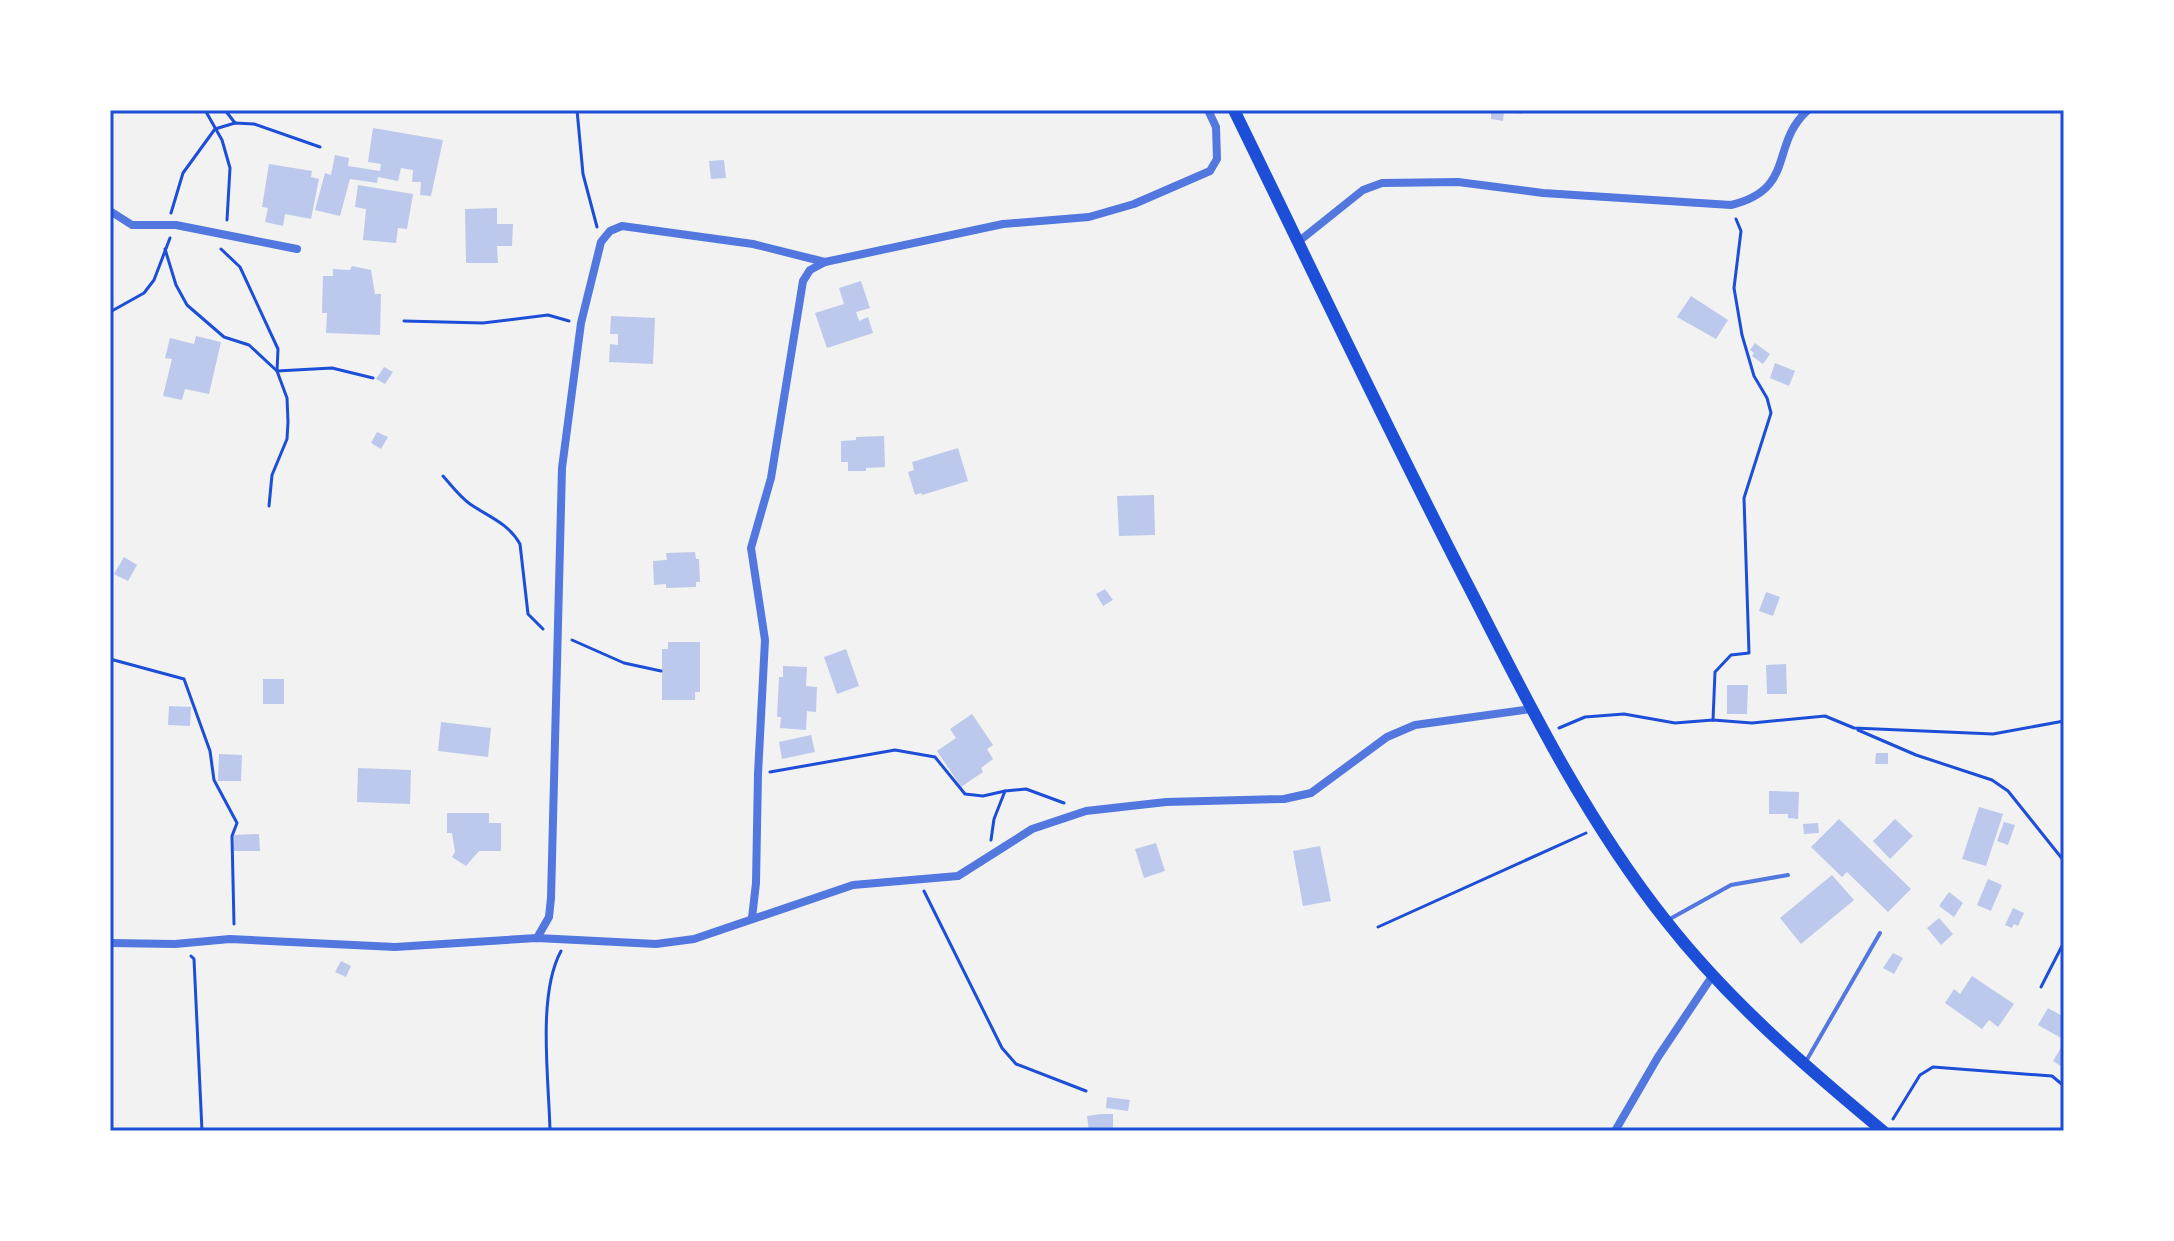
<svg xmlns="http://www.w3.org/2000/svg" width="2174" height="1241" font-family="Jost,sans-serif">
<rect width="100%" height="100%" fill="#f2f2f2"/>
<!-- building -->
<g fill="#bdc9ec">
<path d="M 1491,110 L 1523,110 L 1522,114 L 1504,112 L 1503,121 L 1491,119 Z"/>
<path d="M 373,128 L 443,140 L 431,196 L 420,195 L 421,182 L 412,182 L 413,170 L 401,168 L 398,181 L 378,177 L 377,183 L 350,179 L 340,216 L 315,210 L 325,173 L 331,175 L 335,155 L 349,158 L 348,166 L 380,171 L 381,164 L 368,162 Z"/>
<path d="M 724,160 L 726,178 L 711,179 L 709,161 Z"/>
<path d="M 269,164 L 312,171 L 311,177 L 319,179 L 311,219 L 285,214 L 283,226 L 265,222 L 268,208 L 262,207 Z"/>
<path d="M 358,185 L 413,194 L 407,229 L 398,228 L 396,243 L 363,240 L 366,209 L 355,207 Z"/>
<path d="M 497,208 L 497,224 L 513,224 L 512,246 L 497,246 L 498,263 L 466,263 L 465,209 Z"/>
<path d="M 352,266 L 371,270 L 375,294 L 381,294 L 380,335 L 326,333 L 327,313 L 322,313 L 323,276 L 333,276 L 333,269 L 350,270 Z"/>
<path d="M 861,281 L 870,308 L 856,312 L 859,321 L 868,317 L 873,333 L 827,348 L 815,313 L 844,304 L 839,288 Z"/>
<path d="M 1691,296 L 1728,320 L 1716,339 L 1677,317 Z"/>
<path d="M 611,316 L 655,318 L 653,364 L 609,362 L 610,344 L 618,345 L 618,334 L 610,334 Z"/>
<path d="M 196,336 L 221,342 L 209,394 L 185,389 L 182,400 L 163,396 L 172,359 L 165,358 L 170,338 L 194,344 Z"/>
<path d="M 1755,343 L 1770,354 L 1763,364 L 1752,356 L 1754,353 L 1750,350 Z"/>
<path d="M 1775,363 L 1795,371 L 1789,386 L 1770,378 Z"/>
<path d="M 384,367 L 393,372 L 385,384 L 376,379 Z"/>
<path d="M 377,432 L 388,437 L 381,449 L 371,443 Z"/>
<path d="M 884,436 L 885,467 L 866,468 L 866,471 L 848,471 L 848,462 L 841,462 L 841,441 L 856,440 L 856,437 Z"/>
<path d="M 958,448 L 968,481 L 922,495 L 921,493 L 915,495 L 908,472 L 914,470 L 912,462 Z"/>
<path d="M 1154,495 L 1155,535 L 1119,536 L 1117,496 Z"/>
<path d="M 695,552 L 696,559 L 699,559 L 700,582 L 696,582 L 696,587 L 666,588 L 666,584 L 654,585 L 653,561 L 667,560 L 666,553 Z"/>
<path d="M 124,557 L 137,565 L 128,581 L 114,574 Z"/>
<path d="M 1105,589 L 1113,600 L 1103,606 L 1096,594 Z"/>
<path d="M 1766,592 L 1780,597 L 1773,616 L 1759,611 Z"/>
<path d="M 668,642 L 700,642 L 700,692 L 695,692 L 695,700 L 662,700 L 662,649 L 668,649 Z"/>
<path d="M 846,649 L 859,686 L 837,694 L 824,657 Z"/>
<path d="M 1786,664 L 1787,694 L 1767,694 L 1766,665 Z"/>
<path d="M 783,666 L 807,667 L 806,686 L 817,687 L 816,712 L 807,711 L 806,730 L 780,728 L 781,717 L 777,717 L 779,677 L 783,677 Z"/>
<rect x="263" y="679" width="21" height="25"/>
<path d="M 1727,685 L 1748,685 L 1747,714 L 1727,714 Z"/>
<path d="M 169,706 L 191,707 L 190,726 L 168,725 Z"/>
<path d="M 972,714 L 993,745 L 987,749 L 993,759 L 981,768 L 983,772 L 961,787 L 937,751 L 956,738 L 950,729 Z"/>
<path d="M 441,722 L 491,728 L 488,757 L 438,751 Z"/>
<path d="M 811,735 L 815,752 L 782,759 L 779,742 Z"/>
<path d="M 1876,753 L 1888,753 L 1888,764 L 1875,764 Z"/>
<path d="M 219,754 L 242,755 L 241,781 L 218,781 Z"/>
<path d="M 358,768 L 411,770 L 410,804 L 357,802 Z"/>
<path d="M 1769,791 L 1799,792 L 1798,819 L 1788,818 L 1788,814 L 1769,814 Z"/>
<path d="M 1979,807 L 2003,814 L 1986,866 L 1962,859 Z"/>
<path d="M 447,813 L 489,813 L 489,823 L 501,823 L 501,851 L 479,851 L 466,866 L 452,857 L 455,852 L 452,833 L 447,833 Z"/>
<path d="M 1839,819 L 1911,889 L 1888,912 L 1847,872 L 1842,877 L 1811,847 Z"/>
<path d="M 1895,819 L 1913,836 L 1890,859 L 1873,841 Z"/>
<path d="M 2004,822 L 2015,825 L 2008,845 L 1997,841 Z"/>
<path d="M 1818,823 L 1819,833 L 1804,834 L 1803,824 Z"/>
<path d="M 259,834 L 260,851 L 234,851 L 234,835 Z"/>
<path d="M 1156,843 L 1165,871 L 1144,878 L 1135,849 Z"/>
<path d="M 1320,846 L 1331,901 L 1303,906 L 1293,851 Z"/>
<path d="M 1832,875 L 1854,900 L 1801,944 L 1780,918 Z"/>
<path d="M 1988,879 L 2002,885 L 1991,911 L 1977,905 Z"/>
<path d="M 1949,892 L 1963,903 L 1954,917 L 1939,906 Z"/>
<path d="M 2013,908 L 2024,913 L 2018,926 L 2014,924 L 2012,928 L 2005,925 Z"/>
<path d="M 1939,918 L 1953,934 L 1941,945 L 1927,928 Z"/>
<path d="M 1893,953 L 1903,958 L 1894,974 L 1883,968 Z"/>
<path d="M 341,961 L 351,966 L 346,977 L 335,972 Z"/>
<path d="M 1972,976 L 2014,1004 L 1998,1027 L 1989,1020 L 1982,1029 L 1945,1003 L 1954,989 L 1960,994 Z"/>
<path d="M 2048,1008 L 2064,1017 L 2063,1039 L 2038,1025 Z"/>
<path d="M 2064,1043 L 2064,1068 L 2053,1061 Z"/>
<path d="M 1107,1097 L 1130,1100 L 1128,1111 L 1106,1108 Z"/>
<path d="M 1101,1114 L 1113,1114 L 1113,1131 L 1089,1131 L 1087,1116 Z"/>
</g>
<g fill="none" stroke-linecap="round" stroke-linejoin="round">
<!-- path -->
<g stroke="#1d4ed8" stroke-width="3">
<path d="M 205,110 L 222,140 L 230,168 L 227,220"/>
<path d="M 225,110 L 235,123"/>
<path d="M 577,110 L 583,174 L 597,227"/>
<path d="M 171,213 L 183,173 L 215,129 L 235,123 L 254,124 L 320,147"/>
<path d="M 165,249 L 176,285 L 187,305 L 224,337 L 249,345 L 277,371 L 287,398 L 288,422 L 287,439 L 272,475 L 269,506"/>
<path d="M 221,249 L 240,267 L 278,349 L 277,371 L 332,368 L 373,378"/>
<path d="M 110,312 L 144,293 L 154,280 L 170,238"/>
<path d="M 404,321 L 483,323 L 548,315 L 569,321"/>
<path d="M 443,476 C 451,485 460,497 470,504 C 489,517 508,523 520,544 L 528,614 L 543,629"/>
<path d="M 572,640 L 624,663 L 661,671"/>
<path d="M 110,659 L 184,679 L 210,751 L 214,780 L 237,823 L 232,836 L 234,924"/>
<path d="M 1713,720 L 1715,672 L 1731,655 L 1749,653 L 1744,498 L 1771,413 L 1767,398 L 1754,376 L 1742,335 L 1734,288 L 1741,231 L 1736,219"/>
<path d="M 1559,728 L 1585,717 L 1624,714 L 1675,723 L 1713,720 L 1752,723 L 1825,716 L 1854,728 L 1993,734 L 2064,721"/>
<path d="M 1858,730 L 1916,755 L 1992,780 L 2008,791 L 2064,861"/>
<path d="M 770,772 L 895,750 L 935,757 L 965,794 L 983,796 L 1005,791"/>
<path d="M 991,840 L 994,819 L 1005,791 L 1026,789 L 1064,803"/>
<path d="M 924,891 L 1002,1048 L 1016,1064 L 1086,1091"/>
<path d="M 1378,927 L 1586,833"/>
<path d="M 191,956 L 194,959 L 202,1131"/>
<path d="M 2041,987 L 2064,942"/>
<path d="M 1893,1119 L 1920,1075 L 1933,1067 L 2052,1076 L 2064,1086"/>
<path d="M 550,1131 C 549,1080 537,995 561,951"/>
</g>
<!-- service -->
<g stroke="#5277de" stroke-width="4">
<path d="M 1668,920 L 1731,885 L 1788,875"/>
<path d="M 1805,1063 L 1880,933"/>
</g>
<!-- minor -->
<g stroke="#5277de" stroke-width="8">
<path d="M 110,211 L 132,225 L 176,225 L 297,249"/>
<path d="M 1298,242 L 1363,190 L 1382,183 L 1458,182 L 1543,193 L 1731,205 C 1797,189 1769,145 1808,110"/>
<path d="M 752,918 L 756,883 L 758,774 L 765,640 L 751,548 L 771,478 L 803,281 L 810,270 L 825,262 L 1003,224 L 1089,217 L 1134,204 L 1210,171 L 1217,159 L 1216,127 L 1208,110"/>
<path d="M 537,938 L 549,917 L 551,898 L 562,468 L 581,323 L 601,242 L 610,231 L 622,226 L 753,244 L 825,262"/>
<path d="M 110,943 L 175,944 L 230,939 L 395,947 L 537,938 L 656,944 L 694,939 L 853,885 L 958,876 L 1032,829 L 1086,811 L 1166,802 L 1284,799 L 1311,793 L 1387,737 L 1415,725 L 1531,709"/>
<path d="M 1615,1131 L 1658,1057 L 1713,975"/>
</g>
<!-- secondary -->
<path stroke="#1d4ed8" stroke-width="12" d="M 1234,110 C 1313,272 1390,435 1473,595 C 1530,707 1588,823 1667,922 C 1729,1001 1806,1067 1883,1131"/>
</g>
<!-- border -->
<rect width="2174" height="1241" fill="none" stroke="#ffffff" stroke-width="224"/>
<rect x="112" y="112" width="1950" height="1017" fill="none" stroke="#1d4ed8" stroke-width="3"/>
</svg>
